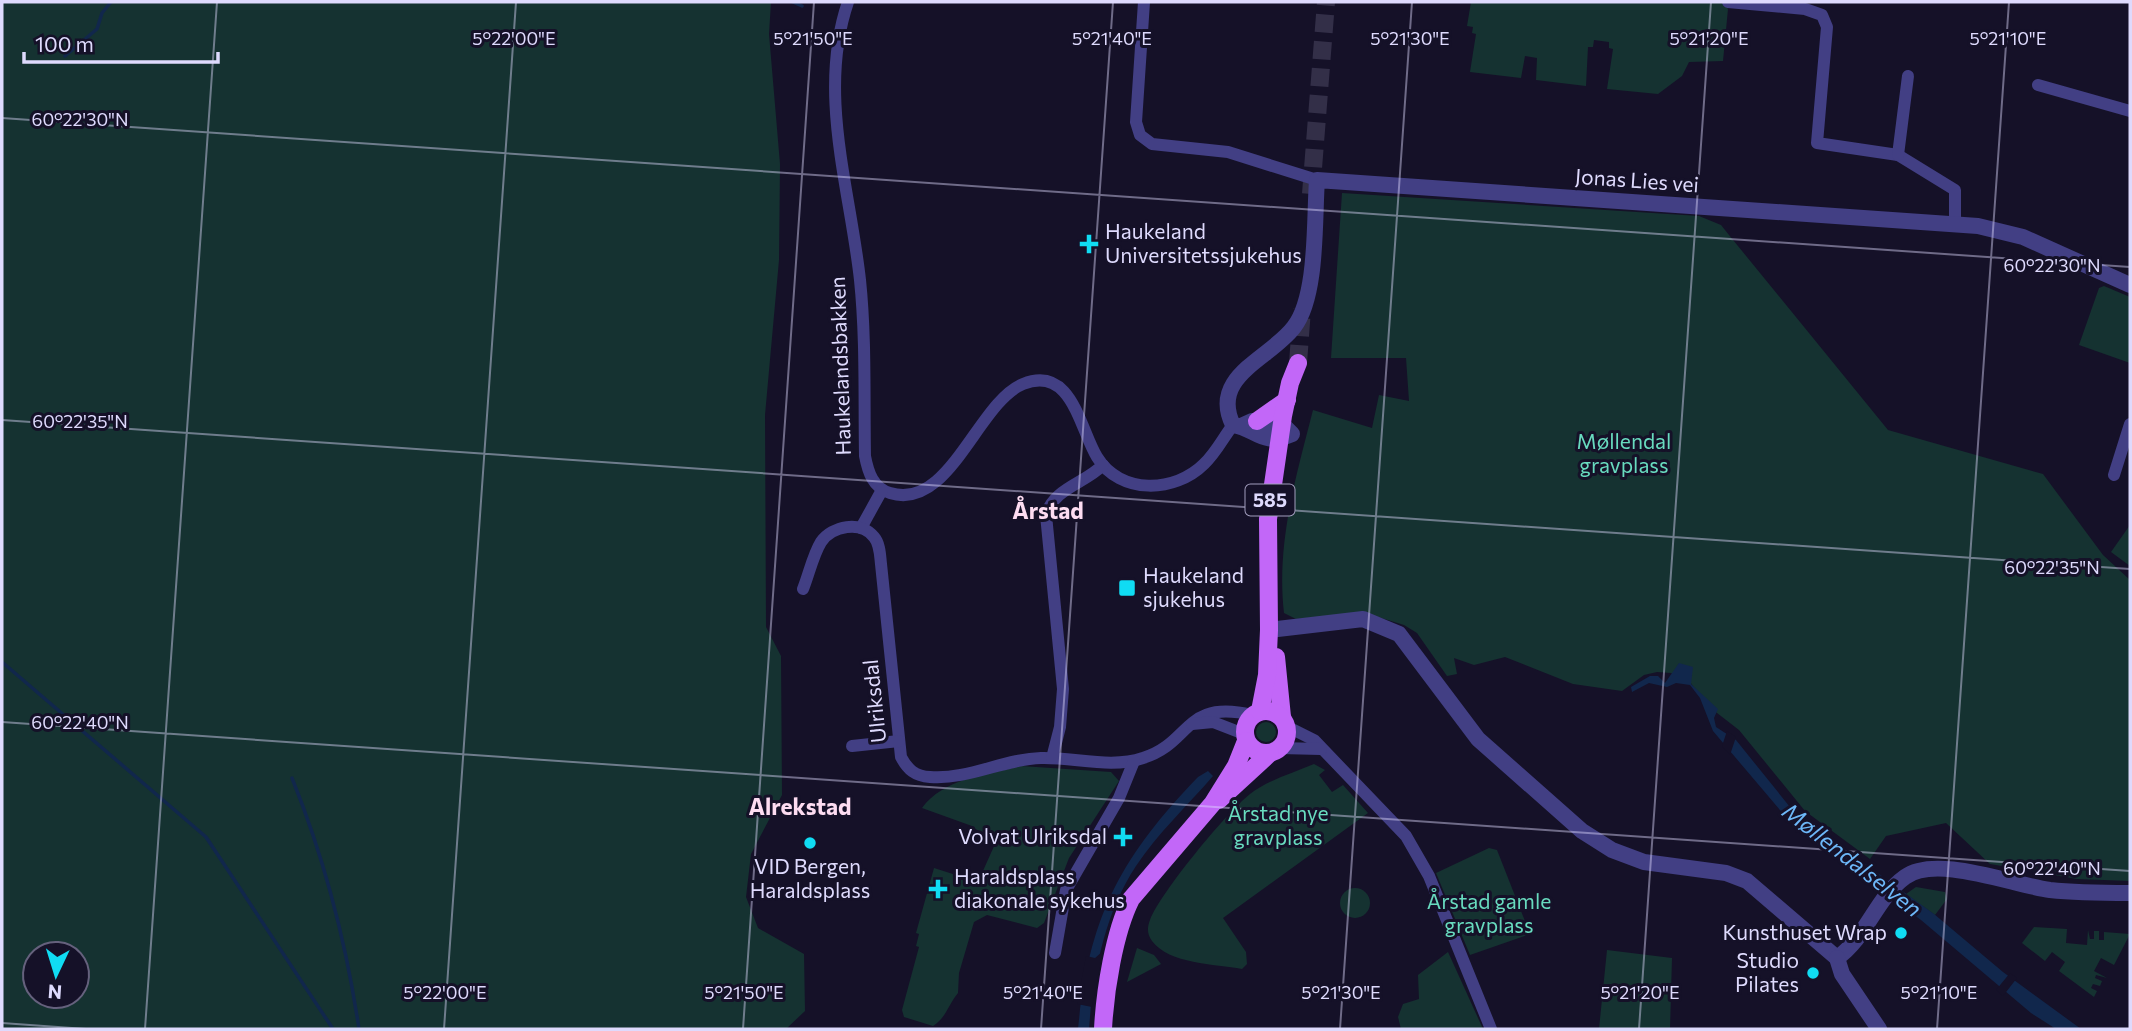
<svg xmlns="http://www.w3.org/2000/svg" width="2132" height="1031" font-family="Commissioner,sans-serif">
<rect width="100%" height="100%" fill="#151128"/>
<!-- green -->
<g fill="#153231" fill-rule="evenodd">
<path d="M 2,2 L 771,2 L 769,34 L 780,164 L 779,260 L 765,415 L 766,627 L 781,656 L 782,795 L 751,854 L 746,897 L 758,928 L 804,954 L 805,1011 L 786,1029 L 2,1029 ZM 35,954 L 77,954 L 77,996 L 35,996 Z"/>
<path d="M 1471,2 L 1724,2 L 1728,9 L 1723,61 L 1689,62 L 1682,76 L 1658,94 L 1607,89 L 1613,49 L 1609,48 L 1609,42 L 1594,40 L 1593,47 L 1588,47 L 1586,86 L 1536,80 L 1537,58 L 1525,56 L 1521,78 L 1470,72 L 1476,34 L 1472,33 L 1473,27 L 1467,26 Z"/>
<path d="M 1342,193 L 1699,216 L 1721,225 L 1729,235 L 1888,430 L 2043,474 L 2103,555 L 2130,580 L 2130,881 L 2077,879 L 1990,864 L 1946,823 L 1886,836 L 1870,859 L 1805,811 L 1739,730 L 1708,706 L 1690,682 L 1671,673 L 1657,672 L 1644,675 L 1622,691 L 1573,684 L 1505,657 L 1474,665 L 1454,658 L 1457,674 L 1447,676 L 1417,633 L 1404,625 L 1365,613 L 1296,619 L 1284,613 C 1276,543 1296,477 1313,410 L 1372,428 L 1379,395 L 1409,401 L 1406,358 L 1331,358 Z"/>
<path d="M 2104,286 L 2130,297 L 2130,363 L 2079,345 L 2099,288 Z"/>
<path d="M 2130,525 L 2130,566 L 2111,552 Z"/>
<circle cx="1266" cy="732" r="10"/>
<path d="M 1314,764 L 1325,770 L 1319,775 L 1332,792 L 1343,785 L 1368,813 L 1223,918 L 1246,952 L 1247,964 L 1242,969 C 1215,964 1169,964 1152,941 C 1147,934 1147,928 1150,920 C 1161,892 1226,813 1250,794 C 1268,780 1293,773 1314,764 Z"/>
<path d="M 1021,766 L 1111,772 L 1119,781 L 1069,858 L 1044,923 L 1037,928 L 987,915 L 974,922 L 959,973 L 958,993 C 948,1005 946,1018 933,1026 L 904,1017 L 902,1010 L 919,947 L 916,946 L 919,934 L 916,933 L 934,868 L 978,882 L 995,844 L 972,826 L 922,808 C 944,778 987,775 1021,766 Z"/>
<path d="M 1489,848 L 1497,850 L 1530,934 L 1470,955 L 1436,873 Z"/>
<path d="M 1916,887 L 1945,892 L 1947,899 L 1935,915 L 1906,894 Z"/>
<circle cx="1355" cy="903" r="15"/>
<path d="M 2034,927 L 2067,929 L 2066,943 L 2087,945 L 2088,930 L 2090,939 L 2094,939 L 2094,931 L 2099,931 L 2099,940 L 2104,940 L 2104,932 L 2130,934 L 2114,965 L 2101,958 L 2094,971 L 2107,978 L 2096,975 L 2095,978 L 2102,981 L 2100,986 L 2093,984 L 2091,988 L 2097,991 L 2094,997 L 2059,971 L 2065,962 L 2052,952 L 2045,961 L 2022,943 Z"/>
<path d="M 1137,948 L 1154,955 L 1161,964 L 1127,982 Z"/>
<path d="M 1607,950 L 1672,958 L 1670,1029 L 1599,1029 Z"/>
<path d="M 1448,952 L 1483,1029 L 1401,1029 L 1398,1017 L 1403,1004 L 1419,999 L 1418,975 Z"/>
</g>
<!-- water -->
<g fill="#11274c">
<path d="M 1679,663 L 1693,667 L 1691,684 L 1718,709 L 1714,718 L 1716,727 L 1736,740 L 1794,812 L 1934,914 L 2003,972 L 2081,1029 L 2056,1029 L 2031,1013 L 1921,920 L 1817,844 L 1785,816 L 1713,731 L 1700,698 L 1690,685 L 1676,683 L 1667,687 L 1649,683 L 1632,692 L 1631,687 L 1650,676 L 1658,676 L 1665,683 Z"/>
<path d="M 1208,771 L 1213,776 C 1188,805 1157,834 1136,866 C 1105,913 1093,973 1089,1029 L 1078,1029 C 1089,917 1120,858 1198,777 Z"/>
</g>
<!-- pier -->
<g fill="#151128">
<path d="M 1727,731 L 1736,737 L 1730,755 L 1722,746 Z"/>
<path d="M 1103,951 L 1092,1007 L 1077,1004 L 1086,956 L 1095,958 Z"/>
<path d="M 2010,973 L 2017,978 L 2003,996 L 1996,990 Z"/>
</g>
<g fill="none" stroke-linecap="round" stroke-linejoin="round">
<!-- stream -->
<g stroke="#11274c" stroke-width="3.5">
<path d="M 793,2 L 802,6"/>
<path d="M 65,56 L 97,29 L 102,13 L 111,2"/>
<path d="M 2,662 L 206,837 L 333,1029"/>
<path d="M 292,778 C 325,860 346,942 359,1029"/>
</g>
<!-- primary-tunnel -->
<g stroke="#332f48" stroke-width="18" stroke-dasharray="18 9" stroke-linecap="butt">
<path d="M 1311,194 L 1326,2"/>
<path d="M 1298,363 L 1302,309"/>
</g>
<!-- minor -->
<g stroke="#423f84" stroke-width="12">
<path d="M 848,2 C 817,93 850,188 860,280 C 866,338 864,397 865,456 C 868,472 873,488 890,493 C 949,512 978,402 1023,384 C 1072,364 1080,430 1097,457 C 1120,495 1175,493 1204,464 C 1216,453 1223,438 1233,425"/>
<path d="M 1144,2 L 1136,122 L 1140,135 L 1152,144 L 1228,152 L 1317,180"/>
<path d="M 1728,2 L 1805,9 L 1822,15 L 1827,27 L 1817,143 L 1898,155 L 1955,190 L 1955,223"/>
<path d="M 2038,85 L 2130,111"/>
<path d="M 1898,155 L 1908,76"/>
<path d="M 2114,475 L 2130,424"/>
<path d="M 861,528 L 882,490"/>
<path d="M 803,589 C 809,574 813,555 821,542 C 832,526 861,520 874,537 C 880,544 880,555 881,564 L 901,757 C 908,770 915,776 930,777 C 968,780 1004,759 1041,758 C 1074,757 1111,769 1143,758 C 1192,743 1183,699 1252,715"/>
<path d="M 1192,724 L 1213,722 L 1244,734"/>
<path d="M 1286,726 L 1314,740 L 1406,836 L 1429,876 L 1491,1029"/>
<path d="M 852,746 L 899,741"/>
<path d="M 1280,748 L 1321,749"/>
<path d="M 1052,758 L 1060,727 L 1063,689 L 1046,515 C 1054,488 1084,484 1103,465"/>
<path d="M 1055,953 L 1066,890 L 1119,798 L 1134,761"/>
</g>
<!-- tertiary -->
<g stroke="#423f84" stroke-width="16">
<path d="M 1241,426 L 1252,421 L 1282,424 L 1292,434 C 1261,447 1256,428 1233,425 C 1209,376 1270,359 1294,327 C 1318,296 1314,219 1317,180 L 1978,226 L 2023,237 L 2130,285"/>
<path d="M 1269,630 L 1363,619 L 1399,634 L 1478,739 L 1582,831 L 1612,850 L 1644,862 L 1726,873 L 1747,881 L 1837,958"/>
<path d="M 1837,958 C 1866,938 1876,898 1905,877 C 1936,854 2013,885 2050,890 C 2077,893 2104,893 2130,893"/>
<path d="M 1837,958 L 1842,974 L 1879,1029"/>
</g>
<!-- primary -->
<g stroke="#c267f8" stroke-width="18">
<path d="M 1257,421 L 1287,400"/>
<path d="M 1276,657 L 1282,717"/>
<circle cx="1266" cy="732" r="21"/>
<path d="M 1260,711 L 1267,675 L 1269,630 L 1268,519 L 1283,416 L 1290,383 L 1298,363"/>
<path d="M 1219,800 L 1270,753"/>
<path d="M 1103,1029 C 1105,991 1114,933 1131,899 L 1213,803 L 1236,766 L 1246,741"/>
</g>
</g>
<!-- ticks -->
<path fill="none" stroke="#dedafd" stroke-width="2" stroke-opacity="0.45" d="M 2,118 L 2130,267M 2,420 L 2130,569M 2,722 L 2130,871M 2,1023 L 86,1029M 145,1029 L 217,2M 444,1029 L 516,2M 743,1029 L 814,2M 1041,1029 L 1113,2M 1340,1029 L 1412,2M 1639,1029 L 1711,2M 1937,1029 L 2009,2"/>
<!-- markers -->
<g fill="#10dcf3" stroke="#151128" stroke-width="2.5">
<path d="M1085.5 233.5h7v7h7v7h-7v7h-7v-7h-7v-7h7z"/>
<rect x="1118" y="579" width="18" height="18" rx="3.5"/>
<path d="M1119.5 826.5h7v7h7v7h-7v7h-7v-7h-7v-7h7z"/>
<circle cx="810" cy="843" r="7"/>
<path d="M934.5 878.5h7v7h7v7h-7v7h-7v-7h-7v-7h7z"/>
<circle cx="1901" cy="933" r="7"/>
<circle cx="1813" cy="973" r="7"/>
</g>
<g text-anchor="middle" stroke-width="6" stroke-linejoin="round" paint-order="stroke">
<!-- shield labels -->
<rect fill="#151128" stroke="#a29ebd" stroke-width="2" x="1245.5" y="484.5" width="49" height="31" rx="5"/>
<g font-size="19" font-weight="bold" fill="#dedafd">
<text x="1270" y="507">585</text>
</g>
<!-- street labels -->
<g font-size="21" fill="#dedafd" stroke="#151128">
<text transform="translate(1637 181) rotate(4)" y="7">Jonas Lies vei</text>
<text transform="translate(841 366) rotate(-92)" y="7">Haukelandsbakken</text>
<text transform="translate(875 701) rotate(-96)" y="7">Ulriksdal</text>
</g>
<!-- poi labels -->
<g font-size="21" fill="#dedafd" stroke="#151128" text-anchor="start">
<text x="1105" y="239">Haukeland<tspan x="1105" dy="24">Universitetssjukehus</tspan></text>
<text x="1143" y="583">Haukeland<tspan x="1143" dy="24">sjukehus</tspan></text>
<text x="1107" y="844" text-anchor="end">Volvat Ulriksdal</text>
<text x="810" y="874" text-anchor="middle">VID Bergen,<tspan x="810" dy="24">Haraldsplass</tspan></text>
<text x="954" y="884">Haraldsplass<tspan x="954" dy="24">diakonale sykehus</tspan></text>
<text x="1887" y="940" text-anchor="end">Kunsthuset Wrap</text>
<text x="1799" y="968" text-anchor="end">Studio<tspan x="1799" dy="24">Pilates</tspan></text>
</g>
<!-- park labels -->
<g font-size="21" fill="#68dbbf" stroke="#151128">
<text x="1624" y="449">Møllendal<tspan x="1624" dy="24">gravplass</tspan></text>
<text x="1278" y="821">Årstad nye<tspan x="1278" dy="24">gravplass</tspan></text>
<text x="1489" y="909">Årstad gamle<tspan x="1489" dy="24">gravplass</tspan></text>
</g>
<!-- neighbourhood labels -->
<g font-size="23" font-weight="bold" fill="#fddcf1" stroke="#151128">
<text x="1048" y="519">Årstad</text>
<text x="800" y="815">Alrekstad</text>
</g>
<!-- water labels -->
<g font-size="23" font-style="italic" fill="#6db7f8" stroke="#151128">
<text transform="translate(1852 860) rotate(38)" y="8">Møllendalselven</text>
</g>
</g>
<g font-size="18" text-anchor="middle" fill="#dedafd" stroke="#151128" stroke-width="6" stroke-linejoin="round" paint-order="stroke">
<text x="514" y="45">5°22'00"E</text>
<text x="813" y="45">5°21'50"E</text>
<text x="1112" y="45">5°21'40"E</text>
<text x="1410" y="45">5°21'30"E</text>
<text x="1709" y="45">5°21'20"E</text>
<text x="2008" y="45">5°21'10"E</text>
<text x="80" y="126">60°22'30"N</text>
<text x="2052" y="272">60°22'30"N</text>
<text x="80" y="428">60°22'35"N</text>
<text x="2052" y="574">60°22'35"N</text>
<text x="80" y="729">60°22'40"N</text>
<text x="2052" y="875">60°22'40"N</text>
<text x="445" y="999">5°22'00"E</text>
<text x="744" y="999">5°21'50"E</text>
<text x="1043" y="999">5°21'40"E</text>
<text x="1341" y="999">5°21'30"E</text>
<text x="1640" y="999">5°21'20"E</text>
<text x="1939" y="999">5°21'10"E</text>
</g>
<!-- border -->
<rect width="2132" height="1031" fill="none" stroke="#dedafd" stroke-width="7"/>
<!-- north arrow -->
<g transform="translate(56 975) rotate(184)"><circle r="33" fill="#151128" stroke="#65617d" stroke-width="2"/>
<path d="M0-5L12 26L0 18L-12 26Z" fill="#10dcf3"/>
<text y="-10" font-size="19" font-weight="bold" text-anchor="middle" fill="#dedafd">N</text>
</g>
<!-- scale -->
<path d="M24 52v10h194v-10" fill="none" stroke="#dedafd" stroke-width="3.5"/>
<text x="35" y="52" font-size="21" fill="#dedafd" stroke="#151128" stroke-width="5" paint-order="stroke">100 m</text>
</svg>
